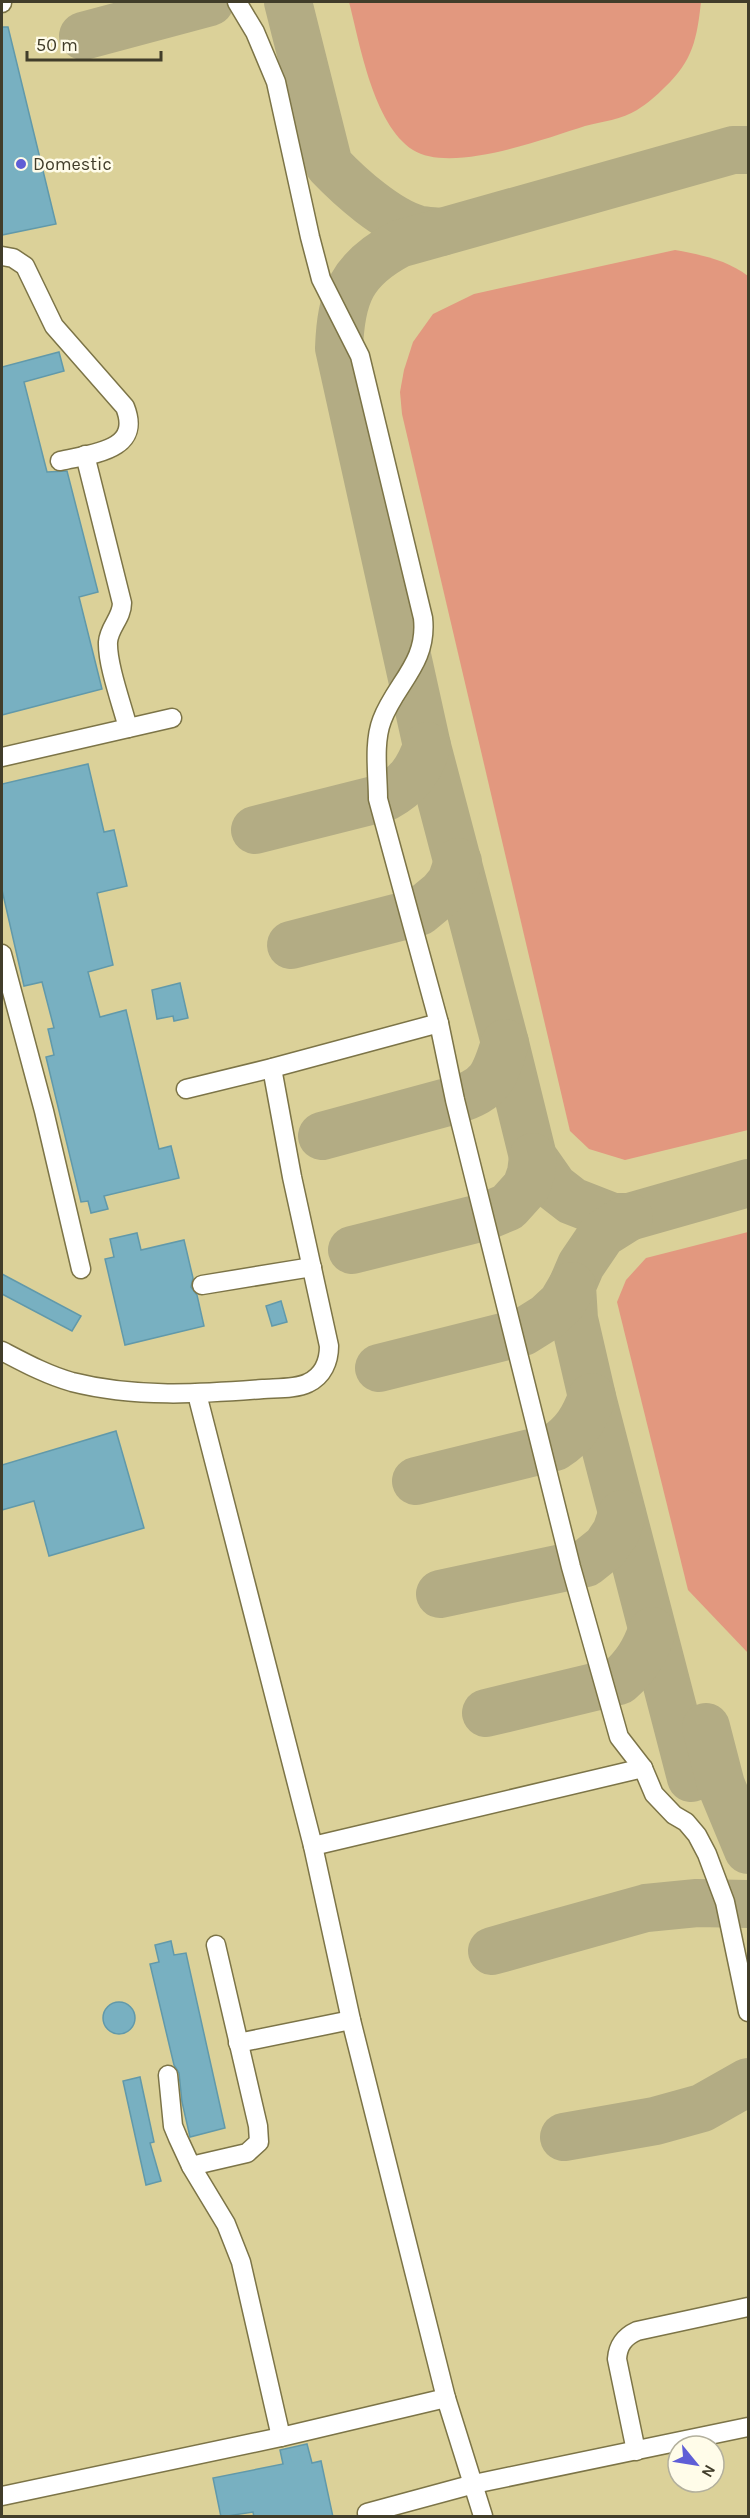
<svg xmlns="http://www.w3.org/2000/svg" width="750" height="2518" font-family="Karla,sans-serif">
<rect width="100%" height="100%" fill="#e4dbab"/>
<!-- built -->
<path fill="#dbd199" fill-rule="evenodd" d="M 2,2 L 748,2 L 748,2516 L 2,2516 ZM 678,2446 L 714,2446 L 714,2482 L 678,2482 Z"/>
<!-- green -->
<g fill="#e2987f">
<path d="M 349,2 L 701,2 C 697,38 693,61 665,87 C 657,95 647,104 637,110 C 623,119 601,122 585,126 C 544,139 451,174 413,150 C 373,124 360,44 349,2 Z"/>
<path d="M 675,250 C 702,255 727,260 748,276 L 748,1130 L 625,1160 L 589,1149 L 570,1131 L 402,414 L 400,392 L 404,370 L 413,342 L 433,314 L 474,294 Z"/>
<path d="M 748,1232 L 748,1653 L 688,1590 L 617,1302 L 626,1280 L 646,1258 Z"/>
</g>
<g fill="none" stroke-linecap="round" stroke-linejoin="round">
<!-- taxiway -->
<g stroke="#b3ac84" stroke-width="48">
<path d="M 288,2 L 329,165 C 351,188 387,220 417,229 C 425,231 434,231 441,232"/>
<path d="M 83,36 L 210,2"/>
<path d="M 748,150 L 733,150 L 399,244 C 352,269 341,295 339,348 L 427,746 L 505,1043 L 533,1157 L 554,1187 L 572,1201 L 613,1217 L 629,1217 L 748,1183"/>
<path d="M 255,830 L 386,797 C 408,785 419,770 427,746"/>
<path d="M 291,945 L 419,912 L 442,893 L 451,882 L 458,862"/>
<path d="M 322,1136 L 455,1100 C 491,1090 495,1075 505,1043"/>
<path d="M 629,1217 L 602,1234 L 581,1265 L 572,1286 L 574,1319 L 592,1397 L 691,1778"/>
<path d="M 352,1250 L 484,1217 L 508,1207 L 526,1187 L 531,1173 L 533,1157"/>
<path d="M 379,1368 L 523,1332 L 547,1317 L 562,1303 L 572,1286"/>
<path d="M 416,1481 L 555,1447 C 575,1434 584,1419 592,1397"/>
<path d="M 440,1594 L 586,1563 L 606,1547 L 616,1532 L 622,1514"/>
<path d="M 486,1713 L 619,1681 C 636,1666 645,1651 652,1631"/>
<path d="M 706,1727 L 721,1785 L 748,1850"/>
<path d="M 492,1951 L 646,1908 L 697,1903 L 748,1904"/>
<path d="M 564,2137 L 655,2121 L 702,2108 L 748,2082"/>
</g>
</g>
<!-- building -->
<g fill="#78b0c1" stroke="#6199aa" stroke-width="1.5">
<path d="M 2,27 L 8,27 L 56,224 L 2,235 Z"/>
<path d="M 59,352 L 64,371 L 24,382 L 47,472 L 67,471 L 98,592 L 79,597 L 102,689 L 2,715 L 2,367 Z"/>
<path d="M 88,764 L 104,832 L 114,830 L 127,886 L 97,893 L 113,965 L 88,972 L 100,1017 L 126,1010 L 159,1149 L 171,1146 L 179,1178 L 104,1196 L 108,1209 L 91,1213 L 88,1201 L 81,1202 L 46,1057 L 54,1055 L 48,1029 L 54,1028 L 42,982 L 24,986 L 2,890 L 2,784 Z"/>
<path d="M 180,983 L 188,1018 L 174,1021 L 173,1016 L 157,1019 L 152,990 Z"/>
<path d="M 137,1233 L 141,1250 L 184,1240 L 193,1278 L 191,1287 L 197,1295 L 204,1326 L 125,1345 L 105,1259 L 114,1257 L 110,1239 Z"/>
<path d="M 2,1274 L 81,1316 L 72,1331 L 2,1294 Z"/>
<path d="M 281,1301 L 287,1322 L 272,1326 L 266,1306 Z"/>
<path d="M 116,1431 L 144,1528 L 49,1556 L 34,1501 L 2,1510 L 2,1465 Z"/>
<path d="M 171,1941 L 174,1955 L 186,1953 L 225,2128 L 190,2137 L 182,2102 L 179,2073 L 174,2065 L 150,1964 L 159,1962 L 155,1945 Z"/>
<circle cx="119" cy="2018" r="16"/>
<path d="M 140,2077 L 154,2142 L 150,2143 L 161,2181 L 146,2185 L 123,2081 Z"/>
<path d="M 307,2444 L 312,2463 L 321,2461 L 333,2517 L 254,2517 L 253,2512 L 221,2517 L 213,2478 L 283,2464 L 280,2450 Z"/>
</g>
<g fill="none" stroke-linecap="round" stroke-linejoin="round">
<!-- minor casing -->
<g stroke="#7c7447" stroke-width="21">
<g id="minor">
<path d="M 237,2 L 255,32 L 276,82 L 310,237 L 321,279 L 360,356 L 423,618 C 428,663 396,683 382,720 C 373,743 378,775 378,799 L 439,1023 L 455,1100 L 571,1567 L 619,1737 L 643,1768 L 654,1794 L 674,1815 L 686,1822 L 697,1835 L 707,1854 L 725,1902 L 748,2012"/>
<path d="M 2,3 L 2,2"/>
<path d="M 2,256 L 13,258 L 25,266 L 54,326 L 125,407 C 143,452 89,454 60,461"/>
<path d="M 85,455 L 122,603 C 122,618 109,627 108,642 C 107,664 122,705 128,728"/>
<path d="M 2,757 L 172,718"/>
<path d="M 2,954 L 44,1111 L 81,1269"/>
<path d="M 186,1089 L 272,1068 L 439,1023"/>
<path d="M 202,1285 L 312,1267"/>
<path d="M 2,1351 C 25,1363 47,1375 72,1382 C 135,1398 200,1394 263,1389 C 277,1388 296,1389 308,1383 C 323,1376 329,1361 329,1346 L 292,1177 L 272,1068"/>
<path d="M 197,1394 L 313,1846 L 351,2020 L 446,2398 L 483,2516"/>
<path d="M 313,1846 L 643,1768"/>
<path d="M 238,2043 L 351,2020"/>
<path d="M 168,2075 L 173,2126 L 178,2138 L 191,2166 L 226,2224 L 241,2262 L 281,2437"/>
<path d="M 191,2166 L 247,2153 L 259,2142 L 258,2126 L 216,1945"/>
<path d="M 636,2451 L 617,2359 C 618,2345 624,2337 637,2331 L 748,2307"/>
<path d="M 2,2496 L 281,2437 L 446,2398"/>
<path d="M 367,2513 L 474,2484 L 748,2427"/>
</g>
</g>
<!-- minor -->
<use href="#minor" stroke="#fff" stroke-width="18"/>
</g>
<!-- markers -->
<circle fill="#5f5ed6" stroke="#fffce9" stroke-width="2" cx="21" cy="164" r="6"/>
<g text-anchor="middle" stroke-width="5" stroke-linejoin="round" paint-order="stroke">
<!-- poi labels -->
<g font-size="18" fill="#413d2a" stroke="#fffce9" text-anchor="start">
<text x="33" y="170">Domestic</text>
</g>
</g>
<!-- border -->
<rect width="750" height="2518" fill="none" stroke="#413d2a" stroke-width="6"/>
<!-- north arrow -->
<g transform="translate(696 2464) rotate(120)"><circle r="28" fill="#fffce9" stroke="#b3b09d" stroke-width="1.5"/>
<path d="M0-4.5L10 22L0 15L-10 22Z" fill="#5f5ed6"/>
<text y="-9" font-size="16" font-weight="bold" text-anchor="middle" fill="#413d2a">N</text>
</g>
<!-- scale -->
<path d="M27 51v9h134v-9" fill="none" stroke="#413d2a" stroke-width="3"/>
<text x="36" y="51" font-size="18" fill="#413d2a" stroke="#fffce9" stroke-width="4.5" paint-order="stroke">50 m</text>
</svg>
